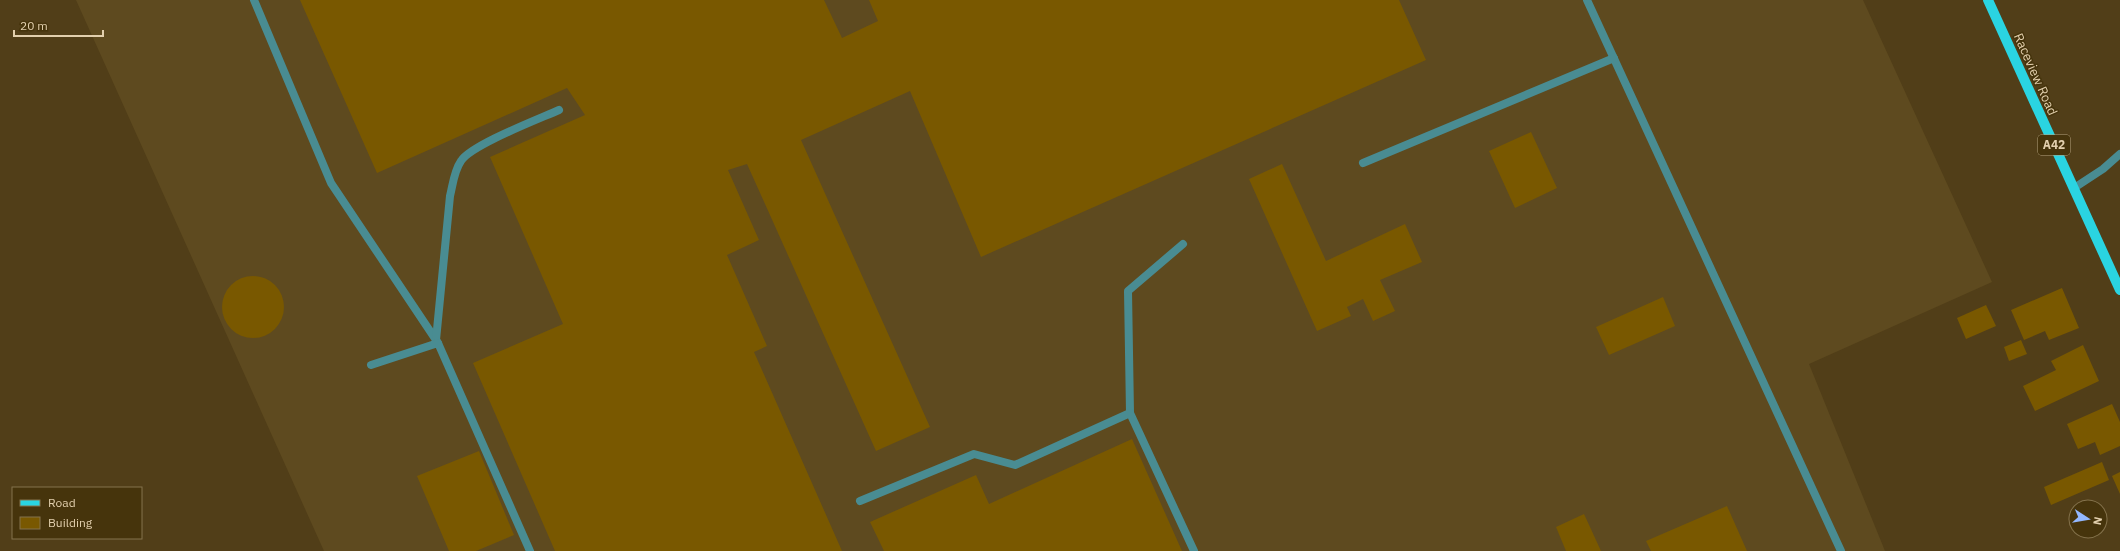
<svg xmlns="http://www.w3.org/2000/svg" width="2120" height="551" font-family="'IBM Plex Sans',sans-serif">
<rect width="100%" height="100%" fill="#513e18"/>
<!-- built -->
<path fill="#5e4a1f" d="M 76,0 L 1863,0 L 1992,282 L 1809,364 L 1885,551 L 324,551 Z"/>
<!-- building -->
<g fill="#795800">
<path d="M 300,0 L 824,0 L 842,38 L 878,21 L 869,0 L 1399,0 L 1426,60 L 981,257 L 910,91 L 801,140 L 930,427 L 876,451 L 747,164 L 728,170 L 759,240 L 727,255 L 767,346 L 754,352 L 842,551 L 555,551 L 473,363 L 563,324 L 490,157 L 585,115 L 567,88 L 377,173 Z"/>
<path d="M 1531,132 L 1557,188 L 1515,208 L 1489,151 Z"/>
<path d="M 1282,164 L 1326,261 L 1405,224 L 1422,262 L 1380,280 L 1395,311 L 1373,321 L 1363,299 L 1347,307 L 1351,316 L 1317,331 L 1249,179 Z"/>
<circle cx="253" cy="307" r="31"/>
<path d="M 2062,288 L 2079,328 L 2049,340 L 2045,331 L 2024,340 L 2011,310 Z"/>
<path d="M 1663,297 L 1675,326 L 1609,355 L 1596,327 Z"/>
<path d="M 1986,305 L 1996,326 L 1966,339 L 1957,318 Z"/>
<path d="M 2021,340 L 2027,354 L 2009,361 L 2004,347 Z"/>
<path d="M 2083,345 L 2099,381 L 2035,411 L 2023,386 L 2056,370 L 2051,361 Z"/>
<path d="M 2112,404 L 2120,422 L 2120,446 L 2100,455 L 2095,442 L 2078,449 L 2067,424 Z"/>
<path d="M 1132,439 L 1182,551 L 884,551 L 870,522 L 976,475 L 989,504 Z"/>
<path d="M 479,451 L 514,535 L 476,551 L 449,551 L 417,476 Z"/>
<path d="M 2102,462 L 2109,480 L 2051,505 L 2044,487 Z"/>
<path d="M 2120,472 L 2120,494 L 2112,476 Z"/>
<path d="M 1727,506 L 1747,551 L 1651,551 L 1646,541 Z"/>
<path d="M 1584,514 L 1601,551 L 1566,551 L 1556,527 Z"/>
</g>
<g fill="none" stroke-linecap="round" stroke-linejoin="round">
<!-- lane -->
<g stroke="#498c92" stroke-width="8">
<path d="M 254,0 L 331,183 L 438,343"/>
<path d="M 1587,0 L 1841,551"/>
<path d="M 1363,163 L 1614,58"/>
<path d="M 2074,188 L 2103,169 L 2120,154"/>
<path d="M 436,340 L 450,196 C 453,184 454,171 461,161 C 471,145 539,119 559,110"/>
<path d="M 371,365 L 438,343 L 530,551"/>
<path d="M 1130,413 L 1128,291 L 1183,244"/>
<path d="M 860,501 L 974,454 L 1015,465 L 1130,413 L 1194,551"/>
</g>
<!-- primary -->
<path stroke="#2ad4e1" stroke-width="10" d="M 1988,0 L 2120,290"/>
</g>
<g text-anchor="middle" stroke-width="3" stroke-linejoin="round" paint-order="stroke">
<!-- shield labels -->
<rect fill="#46340c" stroke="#b3a07d" stroke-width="1" x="2038" y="135" width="32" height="20" rx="3"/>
<g font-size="12" font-weight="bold" fill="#e2cfad">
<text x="2054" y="149">A42</text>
</g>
<!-- street labels -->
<g font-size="13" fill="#e2cfad" stroke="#46340c">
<text transform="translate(2036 74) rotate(66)" y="5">Raceview Road</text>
</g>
</g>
<!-- legend -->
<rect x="12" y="487" width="130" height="52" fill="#46340c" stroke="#84724c"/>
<rect x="20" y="500" width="20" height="6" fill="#2ad4e1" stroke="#84724c"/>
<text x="48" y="507" font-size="12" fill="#e2cfad">Road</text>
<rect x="20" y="517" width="20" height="12" fill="#795800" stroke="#84724c"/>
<text x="48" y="527" font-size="12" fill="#e2cfad">Building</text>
<!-- north arrow -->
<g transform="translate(2088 519) rotate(102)"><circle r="19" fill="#46340c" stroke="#84724c"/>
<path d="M0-3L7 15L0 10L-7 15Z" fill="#93b7fd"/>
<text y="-6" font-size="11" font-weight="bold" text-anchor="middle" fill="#e2cfad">N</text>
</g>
<!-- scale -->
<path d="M14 30v6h89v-6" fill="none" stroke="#e2cfad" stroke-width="2"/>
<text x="20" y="30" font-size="12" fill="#e2cfad" stroke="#46340c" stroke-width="3" paint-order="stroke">20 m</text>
</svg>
